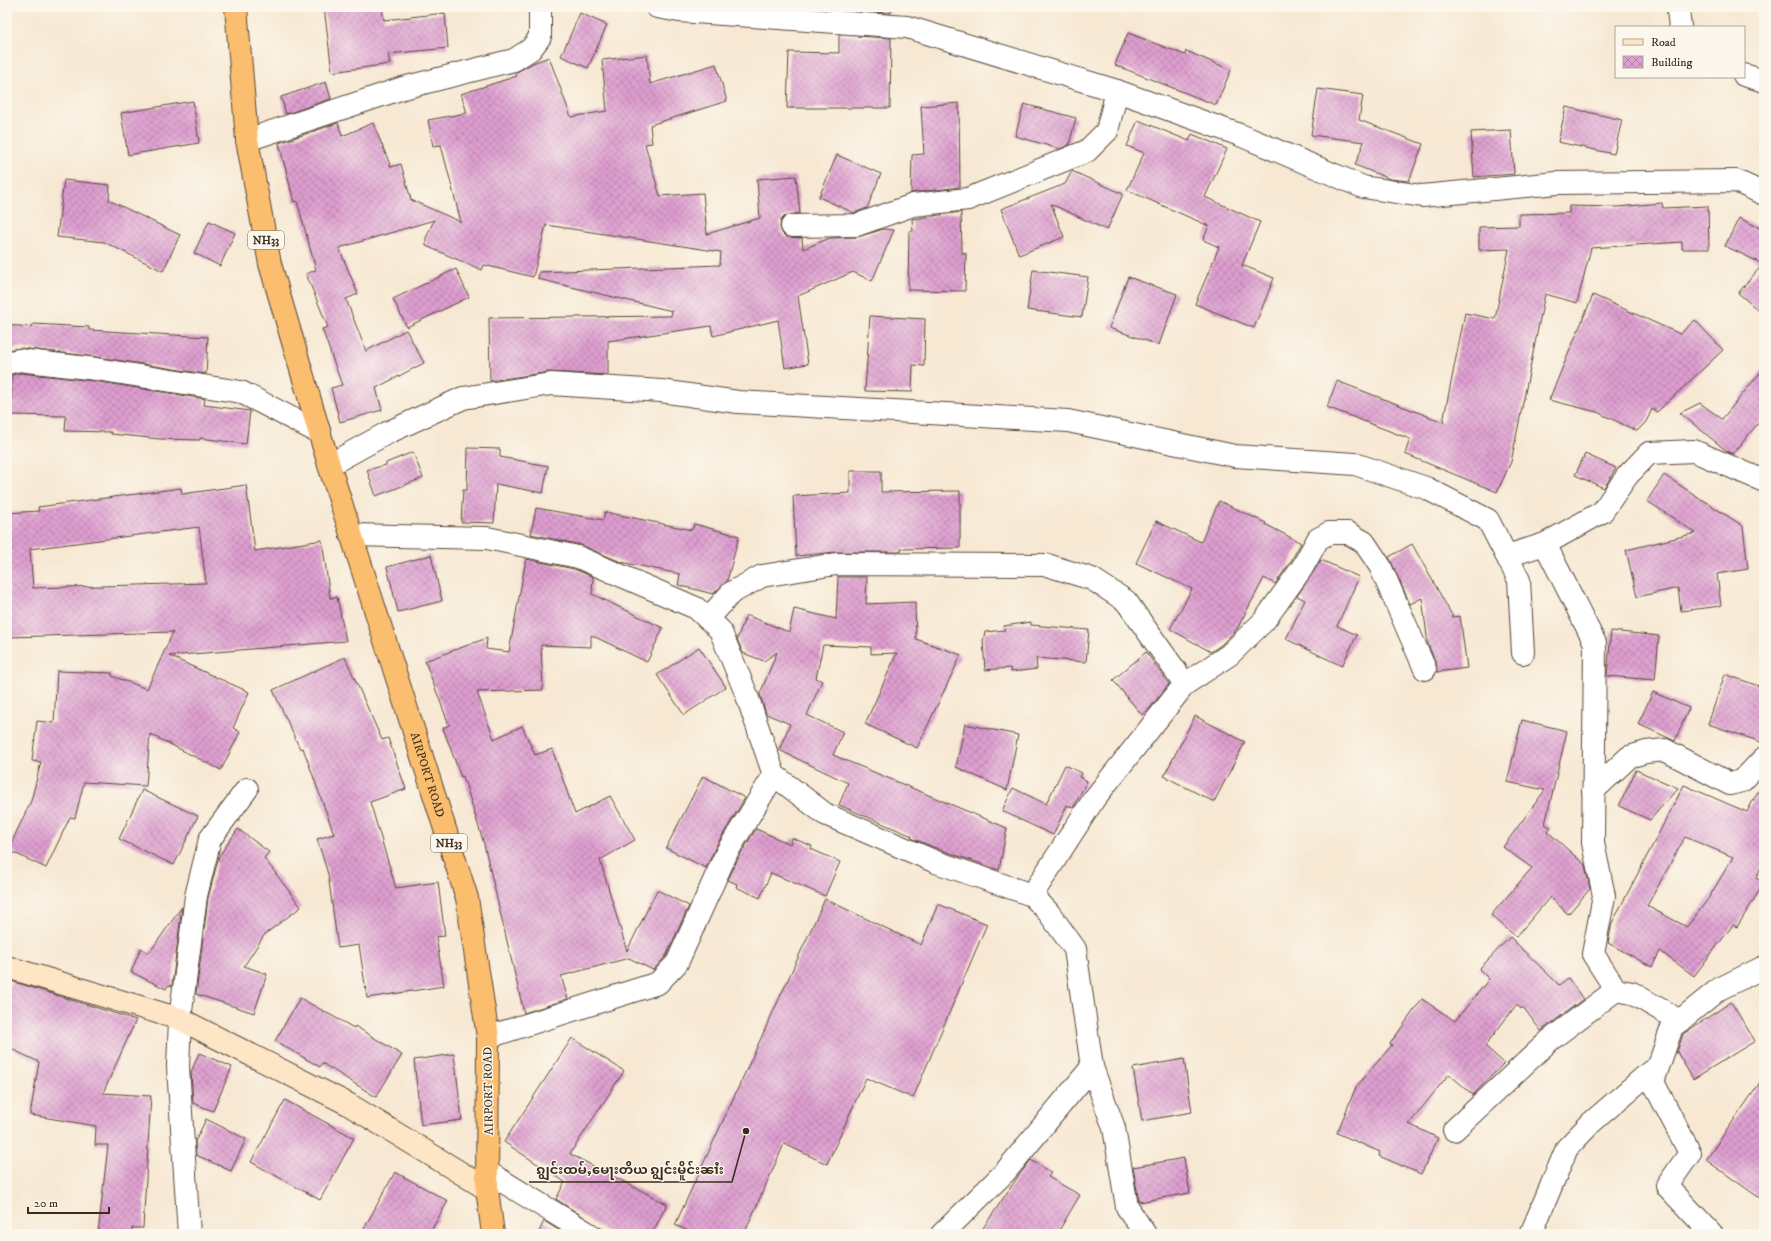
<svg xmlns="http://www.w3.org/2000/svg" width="1771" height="1241" font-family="'IM FELL DW Pica','Noto Sans Myanmar',serif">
<defs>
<pattern id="building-cross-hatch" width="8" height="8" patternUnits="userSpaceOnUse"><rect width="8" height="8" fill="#de9ed0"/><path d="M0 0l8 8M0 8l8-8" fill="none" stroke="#b581a8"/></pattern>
</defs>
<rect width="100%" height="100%" fill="#fbf7ec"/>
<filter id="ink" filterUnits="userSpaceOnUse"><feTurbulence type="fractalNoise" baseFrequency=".025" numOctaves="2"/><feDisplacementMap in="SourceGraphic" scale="8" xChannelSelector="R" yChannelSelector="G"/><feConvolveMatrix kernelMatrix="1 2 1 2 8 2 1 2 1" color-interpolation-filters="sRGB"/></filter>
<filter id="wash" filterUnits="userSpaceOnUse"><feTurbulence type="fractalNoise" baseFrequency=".012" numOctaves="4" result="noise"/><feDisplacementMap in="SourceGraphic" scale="16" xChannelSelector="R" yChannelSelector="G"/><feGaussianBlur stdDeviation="0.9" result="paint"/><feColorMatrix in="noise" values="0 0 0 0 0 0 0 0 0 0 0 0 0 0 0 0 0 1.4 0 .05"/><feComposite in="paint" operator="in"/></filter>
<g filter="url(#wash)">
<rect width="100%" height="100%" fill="#f7e8d3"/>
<g id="blocks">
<!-- building -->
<g fill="url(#building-cross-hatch)" fill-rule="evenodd">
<path d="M 324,7 L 382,7 L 384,20 L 445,13 L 448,48 L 388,54 L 390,64 L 332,72 Z"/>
<path d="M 838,7 L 891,7 L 891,13 L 839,10 Z"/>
<path d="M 580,13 L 607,25 L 588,68 L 561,56 Z"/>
<path d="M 1128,33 L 1185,55 L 1186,51 L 1231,70 L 1216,105 L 1115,65 Z"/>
<path d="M 839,35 L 891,38 L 890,108 L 787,108 L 789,52 L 839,53 Z"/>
<path d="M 647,55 L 650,84 L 716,64 L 727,101 L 650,125 L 652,143 L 645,144 L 660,196 L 703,193 L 707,234 L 760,218 L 757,179 L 796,176 L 800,213 L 785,216 L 781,220 L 780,227 L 782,233 L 786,237 L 802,238 L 803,249 L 830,238 L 857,237 L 884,229 L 894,230 L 872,281 L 853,272 L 798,296 L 808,364 L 785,368 L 778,320 L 713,336 L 711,326 L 608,341 L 608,375 L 549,372 L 490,381 L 489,318 L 671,316 L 672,311 L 538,279 L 539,272 L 720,265 L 721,252 L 546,225 L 533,277 L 484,265 L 482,270 L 426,246 L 426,238 L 434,220 L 339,248 L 358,294 L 346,299 L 366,351 L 406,330 L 424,363 L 376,388 L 382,410 L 340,422 L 331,388 L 342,385 L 322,329 L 328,327 L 306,274 L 316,270 L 297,201 L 294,202 L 279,143 L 338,123 L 342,136 L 373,123 L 391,167 L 401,164 L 411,200 L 461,222 L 441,145 L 433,146 L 428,120 L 467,113 L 461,94 L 517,76 L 515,73 L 533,63 L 549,57 L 571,117 L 607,111 L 602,60 Z"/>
<path d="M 326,82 L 331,99 L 286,114 L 281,97 Z"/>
<path d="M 1318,89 L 1363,95 L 1359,120 L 1423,144 L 1409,181 L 1390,179 L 1355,165 L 1364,142 L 1311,135 Z"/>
<path d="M 193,101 L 199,143 L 128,155 L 121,113 Z"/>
<path d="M 959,103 L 960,187 L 911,193 L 912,155 L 924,154 L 921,106 Z"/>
<path d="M 1024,104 L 1076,118 L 1069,145 L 1060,149 L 1015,136 Z"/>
<path d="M 1566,107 L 1622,120 L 1614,154 L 1558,142 Z"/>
<path d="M 1138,120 L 1189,141 L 1192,134 L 1227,149 L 1205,197 L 1260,222 L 1242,265 L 1274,278 L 1254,328 L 1195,304 L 1219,247 L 1203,240 L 1209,226 L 1127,190 L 1144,153 L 1127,146 Z"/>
<path d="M 1511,130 L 1514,174 L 1474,177 L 1471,132 Z"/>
<path d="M 837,155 L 881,174 L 867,208 L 854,213 L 819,197 Z"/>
<path d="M 1072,171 L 1123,194 L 1107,230 L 1051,204 L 1064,237 L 1019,255 L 1001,209 L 1065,184 Z"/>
<path d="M 64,180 L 110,185 L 109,200 L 180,235 L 163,271 L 104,242 L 57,237 Z"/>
<path d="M 1662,203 L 1663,208 L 1708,206 L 1709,249 L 1682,249 L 1682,242 L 1591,248 L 1577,303 L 1545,294 L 1511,462 L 1497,492 L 1405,454 L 1410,439 L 1327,407 L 1337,381 L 1443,422 L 1465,313 L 1495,319 L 1509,249 L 1479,250 L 1479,227 L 1519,226 L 1519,214 L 1569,213 L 1569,206 L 1617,207 Z"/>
<path d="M 961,212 L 962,253 L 966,253 L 965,291 L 908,290 L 909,231 L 913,231 L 912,219 Z"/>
<path d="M 1739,218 L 1764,230 L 1764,315 L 1738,293 L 1763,264 L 1725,246 Z"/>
<path d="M 209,221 L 235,233 L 220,266 L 194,253 Z"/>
<path d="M 456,269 L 469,297 L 407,327 L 393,299 Z"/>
<path d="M 1033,270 L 1088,277 L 1082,317 L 1027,310 Z"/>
<path d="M 1128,277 L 1177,294 L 1159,345 L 1109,328 Z"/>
<path d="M 1593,295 L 1680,334 L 1695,320 L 1723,350 L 1657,412 L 1652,409 L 1646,422 L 1637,431 L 1597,412 L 1549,400 Z"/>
<path d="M 870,316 L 925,319 L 924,366 L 913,365 L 912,392 L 865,391 Z"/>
<path d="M 33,324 L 89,327 L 89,330 L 208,337 L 206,374 L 97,357 L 20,348 L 7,350 L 7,325 L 32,327 Z"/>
<path d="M 1764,368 L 1764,416 L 1733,454 L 1728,452 L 1680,413 L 1700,403 L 1722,419 Z"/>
<path d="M 20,373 L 94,381 L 205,399 L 204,405 L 250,411 L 246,444 L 200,438 L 200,440 L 160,439 L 111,434 L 111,432 L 65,431 L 66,416 L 11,415 L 12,375 Z"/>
<path d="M 468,448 L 500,449 L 500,457 L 548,466 L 543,493 L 496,484 L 494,523 L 461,522 L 463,490 L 467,490 Z"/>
<path d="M 413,452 L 423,478 L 376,496 L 367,470 L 386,465 L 386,463 Z"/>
<path d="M 1585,454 L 1616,468 L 1604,488 L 1575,475 Z"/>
<path d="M 850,471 L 881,471 L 881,492 L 960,491 L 960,548 L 901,549 L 901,552 L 836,552 L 796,556 L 793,496 L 850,493 Z"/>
<path d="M 1664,475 L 1743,526 L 1748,569 L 1717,574 L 1721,606 L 1681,611 L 1678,588 L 1637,597 L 1626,550 L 1696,533 L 1647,501 Z"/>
<path d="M 246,485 L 255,551 L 322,540 L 330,598 L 337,597 L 346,641 L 169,656 L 249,692 L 233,728 L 240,732 L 221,770 L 150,734 L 146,786 L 84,782 L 75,818 L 70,817 L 46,868 L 8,850 L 31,801 L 41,762 L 32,761 L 37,721 L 54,723 L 57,671 L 112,673 L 112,676 L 147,689 L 173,632 L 10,637 L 7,513 L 39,511 L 38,507 L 181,488 L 182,494 ZM 199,527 L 206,583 L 33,588 L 30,549 Z"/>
<path d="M 1219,501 L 1266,523 L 1265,524 L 1301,543 L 1291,561 L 1275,584 L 1264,578 L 1237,629 L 1221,645 L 1211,652 L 1170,629 L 1192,589 L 1136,563 L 1156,521 L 1201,542 Z"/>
<path d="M 536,508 L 603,520 L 605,512 L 692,530 L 694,524 L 739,536 L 727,581 L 713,594 L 678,585 L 680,574 L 621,562 L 581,545 L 531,534 Z"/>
<path d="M 1412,544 L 1453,617 L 1460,616 L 1467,668 L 1437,672 L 1436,664 L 1428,644 L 1422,598 L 1410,604 L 1389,557 Z"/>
<path d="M 431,555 L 442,601 L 398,612 L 387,567 Z"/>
<path d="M 526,559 L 574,569 L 593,577 L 592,594 L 663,628 L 647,662 L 591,635 L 591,647 L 541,645 L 543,690 L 477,692 L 494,739 L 522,726 L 535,755 L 552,749 L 575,814 L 610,796 L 635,840 L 600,860 L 627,951 L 657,890 L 689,906 L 666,956 L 653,970 L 629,958 L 561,976 L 568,999 L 524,1013 L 484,844 L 463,776 L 461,777 L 443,728 L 449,725 L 425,661 L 487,638 L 486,649 L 509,652 Z"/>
<path d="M 1321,560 L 1359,577 L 1337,626 L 1357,635 L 1342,666 L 1286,639 L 1305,600 L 1297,596 Z"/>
<path d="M 838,577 L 867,577 L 866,604 L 915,602 L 916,639 L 961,655 L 917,748 L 865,724 L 897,653 L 871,654 L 871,647 L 823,645 L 816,678 L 822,681 L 807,715 L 843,732 L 833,755 L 1007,828 L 999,870 L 941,850 L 911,838 L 912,836 L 839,805 L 848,783 L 779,750 L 790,724 L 766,714 L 760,694 L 777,652 L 764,661 L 743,653 L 737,639 L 746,615 L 789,632 L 794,609 L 836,619 Z"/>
<path d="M 1031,622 L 1031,625 L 1089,630 L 1086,662 L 1036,658 L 1037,669 L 1011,672 L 1010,668 L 985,670 L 983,641 L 985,632 L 1005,630 L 1004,626 Z"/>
<path d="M 1611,631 L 1659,636 L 1655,680 L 1607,676 Z"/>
<path d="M 699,647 L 726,687 L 684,715 L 657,675 Z"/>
<path d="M 1146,652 L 1169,684 L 1149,709 L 1142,715 L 1113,680 Z"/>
<path d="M 345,657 L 382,740 L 388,738 L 406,789 L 370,802 L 396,888 L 438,882 L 445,936 L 436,937 L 444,986 L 367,998 L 359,945 L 338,948 L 328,874 L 317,839 L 334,834 L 303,748 L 300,749 L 273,690 Z"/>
<path d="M 1725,674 L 1764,688 L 1764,743 L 1708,724 Z"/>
<path d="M 1653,692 L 1689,708 L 1675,741 L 1638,724 Z"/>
<path d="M 1195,716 L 1245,742 L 1214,802 L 1164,776 Z"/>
<path d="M 1522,720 L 1567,731 L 1545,824 L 1551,828 L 1548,832 L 1585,865 L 1590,889 L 1568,914 L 1550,897 L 1516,937 L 1491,915 L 1532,868 L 1503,847 L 1545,790 L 1507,782 Z"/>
<path d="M 965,724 L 1018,735 L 1007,790 L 956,767 Z"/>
<path d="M 1065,765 L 1082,773 L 1080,777 L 1087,781 L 1073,808 L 1067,805 L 1053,835 L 1002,811 L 1013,788 L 1046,804 Z"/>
<path d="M 1636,770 L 1678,788 L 1650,820 L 1619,806 Z"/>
<path d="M 703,776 L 745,798 L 716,846 L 706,868 L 666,848 Z"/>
<path d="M 1764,780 L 1764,861 L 1756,878 L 1764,883 L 1737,927 L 1733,925 L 1694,976 L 1660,951 L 1652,967 L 1608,943 L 1612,923 L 1684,785 L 1747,812 ZM 1685,837 L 1733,857 L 1708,899 L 1687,927 L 1647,906 Z"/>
<path d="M 142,790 L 198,816 L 174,865 L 119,839 Z"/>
<path d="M 238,829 L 269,852 L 264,858 L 301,907 L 265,934 L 244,966 L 267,974 L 254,1013 L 196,994 L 208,898 L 219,856 Z"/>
<path d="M 756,829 L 790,844 L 792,838 L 812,846 L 811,849 L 840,862 L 825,896 L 771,873 L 760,898 L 736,887 L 737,884 L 728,880 L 738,858 Z"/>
<path d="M 825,899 L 921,945 L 938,904 L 987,924 L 913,1098 L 866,1078 L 827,1164 L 784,1144 L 744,1234 L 695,1234 L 675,1225 Z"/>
<path d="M 182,907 L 172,986 L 168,985 L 166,989 L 131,972 L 141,948 L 149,953 Z"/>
<path d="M 1510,937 L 1559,985 L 1568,978 L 1583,999 L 1541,1031 L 1523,1007 L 1521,1009 L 1517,1004 L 1485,1046 L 1504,1063 L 1473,1095 L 1449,1074 L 1409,1124 L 1438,1138 L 1421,1174 L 1379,1156 L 1380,1152 L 1337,1133 L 1356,1087 L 1392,1045 L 1390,1044 L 1422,999 L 1455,1021 L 1489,979 L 1479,969 Z"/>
<path d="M 11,981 L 136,1020 L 103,1093 L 151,1096 L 143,1228 L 132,1228 L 132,1234 L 98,1234 L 108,1145 L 95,1145 L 96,1126 L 30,1115 L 39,1062 L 7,1047 L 7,990 Z"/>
<path d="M 300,998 L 354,1028 L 355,1026 L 402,1055 L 376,1097 L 322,1063 L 320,1067 L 275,1041 Z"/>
<path d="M 1731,1002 L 1755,1041 L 1693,1079 L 1677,1052 L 1683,1034 Z"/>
<path d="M 572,1038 L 624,1071 L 570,1154 L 667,1204 L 652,1234 L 612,1234 L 599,1227 L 556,1199 L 565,1182 L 504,1142 Z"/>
<path d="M 199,1053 L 232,1067 L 213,1111 L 193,1103 L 191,1072 Z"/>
<path d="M 454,1054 L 462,1120 L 421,1125 L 414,1060 Z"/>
<path d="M 1184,1059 L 1192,1112 L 1142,1121 L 1133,1068 Z"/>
<path d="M 1764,1077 L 1764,1201 L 1706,1160 Z"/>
<path d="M 285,1100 L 354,1138 L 320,1200 L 251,1162 Z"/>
<path d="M 206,1119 L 246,1139 L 231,1171 L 196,1155 L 195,1142 Z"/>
<path d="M 1184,1158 L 1190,1193 L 1139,1202 L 1133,1167 Z"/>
<path d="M 1031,1160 L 1051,1173 L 1048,1177 L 1080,1195 L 1057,1234 L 979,1234 L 1017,1178 Z"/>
<path d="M 395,1172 L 448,1201 L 429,1234 L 361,1234 Z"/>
<path d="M 544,1221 L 565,1234 L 538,1234 Z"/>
</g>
</g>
</g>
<g filter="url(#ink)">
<use href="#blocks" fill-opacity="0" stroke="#574639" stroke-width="1"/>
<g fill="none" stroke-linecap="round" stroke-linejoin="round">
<!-- street casing -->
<g stroke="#574639" stroke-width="24">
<g id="street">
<path d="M 657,7 L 679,11 L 907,27 L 1117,91 L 1240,135 L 1363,187 L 1422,196 L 1557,183 L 1736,181 L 1764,194"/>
<path d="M 1678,10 L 1680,27"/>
<path d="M 1744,75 L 1764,81"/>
<path d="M 247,140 L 403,88 L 514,60 L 531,49 L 540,37 L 540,7"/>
<path d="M 792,226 L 857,225 L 913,205 L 968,199 L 1087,151 L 1107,131 L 1117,91"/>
<path d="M 7,363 L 19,360 L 96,369 L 241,392 L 320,433"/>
<path d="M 329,465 L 387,433 L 463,398 L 551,384 L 661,391 L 738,402 L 1068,421 L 1235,456 L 1355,464 L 1426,488 L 1488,520 L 1519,580 L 1523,653"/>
<path d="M 351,535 L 487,538 L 578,557 L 696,608 L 720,630 L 746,693 L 774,775 L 825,814 L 936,862 L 1032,895 L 1049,913 L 1075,949 L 1092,1067 L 1005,1172 L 942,1234"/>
<path d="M 1545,544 L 1595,643 L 1593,843 L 1604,896 L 1593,954 L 1616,990 L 1632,993 L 1680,1021"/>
<path d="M 1507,556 L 1545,544 L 1602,512 L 1627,476 L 1649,453 L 1694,451 L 1764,481"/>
<path d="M 708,619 L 731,593 L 762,576 L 836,564 L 1047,565 L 1092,579 L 1126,601 L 1185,684"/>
<path d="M 1593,791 L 1629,757 L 1646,752 L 1665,750 L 1730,784 L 1742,781 L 1764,758"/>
<path d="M 1032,895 L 1094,799 L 1185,684 L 1229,655 L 1264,621 L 1302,568 L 1318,539 L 1329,533 L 1348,533 L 1364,542 L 1380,566 L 1425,669"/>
<path d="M 488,1037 L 658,983 L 677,963 L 727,852 L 774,775"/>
<path d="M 1092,1067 L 1114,1128 L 1127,1207 L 1145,1234"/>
<path d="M 1454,1130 L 1550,1040 L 1616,990"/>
<path d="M 489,1173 L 589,1234"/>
<path d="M 189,1234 L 178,1067 L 180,1019 L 196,896 L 210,839 L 247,789"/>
<path d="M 1531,1234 L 1567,1148 L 1592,1122 L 1658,1065"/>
<path d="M 1712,1234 L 1667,1186 L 1690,1153 L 1653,1082 L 1672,1027 L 1719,989 L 1764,967"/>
</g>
</g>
<!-- secondary casing -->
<g stroke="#574639" stroke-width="24">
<path id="secondary" d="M 7,967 L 180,1019 L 348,1104 L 487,1189"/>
</g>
<!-- highway casing -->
<g stroke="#574639" stroke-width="24">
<g id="highway">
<path id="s1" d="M 236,7 L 247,140 L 270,264 L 329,465 L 467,898 L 488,1037 L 487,1189 L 493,1234"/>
</g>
</g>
<!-- street -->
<use href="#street" stroke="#fff" stroke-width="22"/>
<!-- secondary -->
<use href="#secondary" stroke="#fde5c5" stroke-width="22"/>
<!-- highway -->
<use href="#highway" stroke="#fabe6e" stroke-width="22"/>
</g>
</g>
<g text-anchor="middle" stroke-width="3" stroke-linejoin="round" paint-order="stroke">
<!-- shield labels -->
<g fill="#fbf7ec" stroke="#75685c" stroke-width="1">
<rect x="248" y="231" width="36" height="18" rx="3"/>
<rect x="431" y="834" width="36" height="18" rx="3"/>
</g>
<g font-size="11" font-weight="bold" fill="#3b2a1e">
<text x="266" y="244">NH33</text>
<text x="449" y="847">NH33</text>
</g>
<!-- street labels -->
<g font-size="12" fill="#3b2a1e" stroke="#fbf7ec">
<text dy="4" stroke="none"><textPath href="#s1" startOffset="794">AIRPORT ROAD</textPath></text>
<text transform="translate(488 1091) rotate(-91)" y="4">AIRPORT ROAD</text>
</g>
</g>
<!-- callouts -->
<path fill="none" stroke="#3b2a1e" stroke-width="1.5" d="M746 1131L732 1182H529"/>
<circle fill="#3b2a1e" stroke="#fbf7ec" stroke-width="1.5" cx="746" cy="1131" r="4"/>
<g font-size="13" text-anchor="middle" font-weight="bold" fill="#3b2a1e" stroke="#fbf7ec" stroke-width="3" stroke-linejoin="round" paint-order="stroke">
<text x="630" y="1174">ၵျွင်းထမ်ႇမေႃးတိယ ၵျွင်းမိူင်းၼၢႆး</text>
</g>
<!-- margin -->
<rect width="1771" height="1241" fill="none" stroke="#fbf7ec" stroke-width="24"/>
<!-- legend -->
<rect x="1615" y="26" width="130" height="52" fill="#fbf7ec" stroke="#aea59a"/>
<rect x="1623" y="39" width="20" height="6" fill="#fde5c5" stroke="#aea59a"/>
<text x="1651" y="46" font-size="12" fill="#3b2a1e">Road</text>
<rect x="1623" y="56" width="20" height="12" fill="url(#building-cross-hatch)" stroke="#aea59a"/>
<text x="1651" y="66" font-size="12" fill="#3b2a1e">Building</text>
<!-- scale -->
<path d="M28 1207v6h81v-6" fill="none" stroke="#3b2a1e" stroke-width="2"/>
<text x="34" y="1207" font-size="12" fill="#3b2a1e" stroke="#fbf7ec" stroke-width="3" paint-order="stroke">20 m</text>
</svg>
